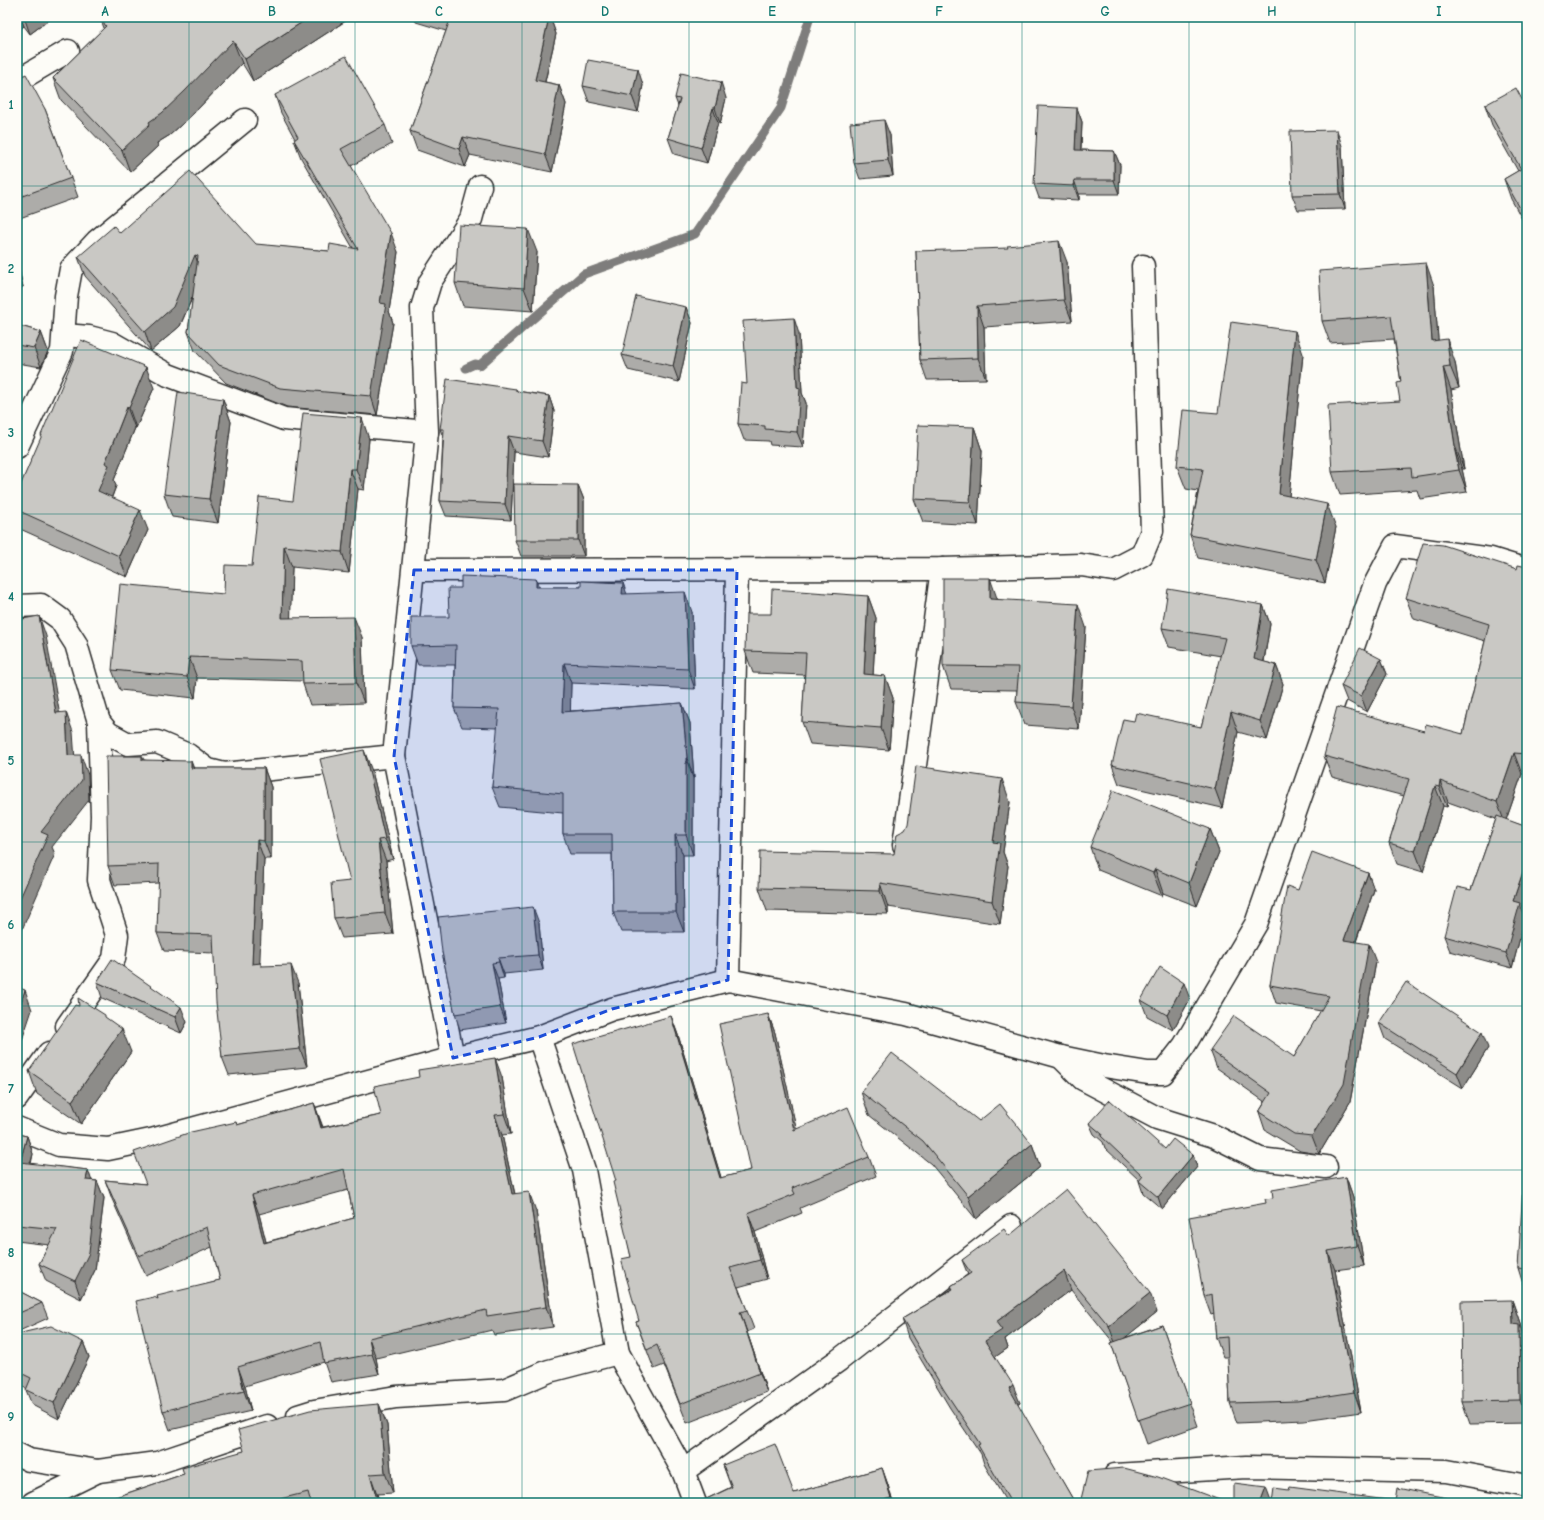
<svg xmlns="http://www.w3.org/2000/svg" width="1544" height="1520" font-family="'Comic Neue',sans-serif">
<rect width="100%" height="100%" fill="#fdfcf7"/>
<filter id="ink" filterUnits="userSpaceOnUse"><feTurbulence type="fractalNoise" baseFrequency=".025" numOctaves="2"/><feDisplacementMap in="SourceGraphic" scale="8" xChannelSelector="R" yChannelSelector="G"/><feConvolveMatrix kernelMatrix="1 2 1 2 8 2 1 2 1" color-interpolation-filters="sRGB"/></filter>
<g filter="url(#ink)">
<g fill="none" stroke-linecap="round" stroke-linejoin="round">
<!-- stream -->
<path stroke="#7e7d7b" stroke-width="9" d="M 466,368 L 475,364 L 480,365 L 584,274 L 695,234 L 781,108 L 810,17"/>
<!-- street casing -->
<g stroke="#2b2b2b" stroke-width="25">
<g id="street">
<path d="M 17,81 L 68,51"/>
<path d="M 64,335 L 89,337 L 112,343 L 168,375 L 284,419 L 427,432"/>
<path d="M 17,447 L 62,351 L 66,296 L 71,269 L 97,241 L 245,120"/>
<path d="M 414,570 L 942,569 L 1081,565 L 1113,570 L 1142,555 L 1152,531 L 1143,266"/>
<path d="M 17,606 L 41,605 L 60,619 L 76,644 L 99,722 L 102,816 L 99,880 L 117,935 L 114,959 L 67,1026"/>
<path d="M 99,722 L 108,733 L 128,744 L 157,742 L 188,755 L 208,770 L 224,774 L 394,756"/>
<path d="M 904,845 L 942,569"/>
<path d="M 728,980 L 737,570"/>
<path d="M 539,1037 L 584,1170 L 618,1353 L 683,1471 L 695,1503"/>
<path d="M 1061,1057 L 1083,1079 L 1157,1118 L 1214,1136 L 1260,1159 L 1326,1167"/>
<path d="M 453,1058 L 394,756 L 427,432 L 422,308 L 430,282 L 471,219 L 480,186"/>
<path d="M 17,1098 L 49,1053"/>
<path d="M 17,1128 L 59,1145 L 108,1149 L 151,1140 L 453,1058 L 539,1037 L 612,1009 L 728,980 L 906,1014 L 1061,1057 L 1104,1066 L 1148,1073 L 1163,1073 L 1184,1046 L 1256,924 L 1375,584 L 1395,546 L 1491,559 L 1527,570"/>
<path d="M 298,1416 L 314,1411 L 396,1397 L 504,1390 L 549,1371 L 618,1353"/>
<path d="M 17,1454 L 29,1460 L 98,1471 L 157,1463 L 267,1426"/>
<path d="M 683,1471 L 839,1360 L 1011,1226"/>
<path d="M 1115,1475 L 1246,1467 L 1447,1471 L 1527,1486"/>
<path d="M 33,1503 L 98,1471"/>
</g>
</g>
<!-- street -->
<use href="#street" stroke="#fdfcf7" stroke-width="22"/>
</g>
<!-- wall -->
<g fill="#adaca9" stroke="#2b2b2b" fill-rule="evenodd">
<path d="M 17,17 L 53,17 L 30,34 L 24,26 L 17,31 Z"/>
<path d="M 104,17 L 345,17 L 347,20 L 253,81 L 242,63 L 194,113 L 170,135 L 157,143 L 158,146 L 130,172 L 61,100 L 53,78 L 104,28 L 101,20 Z"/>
<path d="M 414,17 L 550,17 L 556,34 L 545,82 L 559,85 L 566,104 L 552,172 L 470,155 L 465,167 L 417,150 L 410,131 L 446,31 L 416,22 Z"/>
<path d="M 17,79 L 45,109 L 78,197 L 17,219 Z"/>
<path d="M 643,85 L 638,112 L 589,102 L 583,86 Z"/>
<path d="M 275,95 L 385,125 L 392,144 L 351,166 L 398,252 L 389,311 L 393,323 L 377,415 L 287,407 L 226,383 L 195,351 L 188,332 L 193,296 L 180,326 L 151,351 L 85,276 L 78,257 L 120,233 L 329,251 L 353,248 L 301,158 L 294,140 L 295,139 L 281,113 Z"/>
<path d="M 675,98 L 726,98 L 720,124 L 718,123 L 707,163 L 674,154 L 668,138 L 678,106 Z"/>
<path d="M 1485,105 L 1527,109 L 1527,228 L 1511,199 L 1504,179 L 1518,171 L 1492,125 Z"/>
<path d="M 1077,108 L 1082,122 L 1081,150 L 1114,151 L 1120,165 L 1119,194 L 1079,194 L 1079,200 L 1039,198 L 1034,184 Z"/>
<path d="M 890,135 L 893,176 L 860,179 L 854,163 Z"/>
<path d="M 1342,146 L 1345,209 L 1298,210 L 1292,195 Z"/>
<path d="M 17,227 L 19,237 L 17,238 Z"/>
<path d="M 916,251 L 1067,262 L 1072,321 L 984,327 L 986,379 L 927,380 L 920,360 Z"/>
<path d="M 537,252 L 533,311 L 463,306 L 455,283 Z"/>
<path d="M 17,261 L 23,287 L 17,289 Z"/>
<path d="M 1434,286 L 1438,340 L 1455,362 L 1459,388 L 1451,390 L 1464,469 L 1462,469 L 1467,492 L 1420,499 L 1417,490 L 1340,495 L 1332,472 L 1400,401 L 1401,382 L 1394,339 L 1330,343 L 1322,321 Z"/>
<path d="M 686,307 L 692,323 L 679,382 L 628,370 L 622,355 Z"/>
<path d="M 17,325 L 41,332 L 48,351 L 41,367 L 17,363 Z"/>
<path d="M 799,334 L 802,393 L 806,403 L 803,447 L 770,445 L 769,441 L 744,440 L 738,424 L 747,384 Z"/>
<path d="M 1303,354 L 1289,496 L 1336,527 L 1325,583 L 1198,558 L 1190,535 L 1198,491 L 1186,489 L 1177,466 L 1218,413 Z"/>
<path d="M 154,388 L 136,428 L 135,428 L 114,480 L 116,486 L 112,497 L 148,530 L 127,577 L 18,528 L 17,525 L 17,493 L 42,437 L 41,435 Z"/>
<path d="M 516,389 L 517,391 L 549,396 L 554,411 L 548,457 L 514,452 L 511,520 L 446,516 L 440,501 L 443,437 L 440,429 Z"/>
<path d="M 223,399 L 231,422 L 218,523 L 172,517 L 164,494 Z"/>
<path d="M 974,427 L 982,451 L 978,525 L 923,522 L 914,499 Z"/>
<path d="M 369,439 L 364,490 L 358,489 L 349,573 L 292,567 L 290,618 L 362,637 L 364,703 L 310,705 L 303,684 L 303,681 L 197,678 L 195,698 L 120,690 L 112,670 L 224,594 L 252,566 L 293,501 Z"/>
<path d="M 578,485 L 584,500 L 584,556 L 521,556 L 515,540 Z"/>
<path d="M 1527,567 L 1527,774 L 1522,774 L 1506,820 L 1527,827 L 1527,892 L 1521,908 L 1525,919 L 1512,968 L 1450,951 L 1444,936 L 1471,890 L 1496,819 L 1448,802 L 1447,807 L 1443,806 L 1423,872 L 1397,864 L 1389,843 L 1404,796 L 1332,777 L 1324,756 L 1424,731 L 1463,734 L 1485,641 L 1414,619 L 1406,598 Z"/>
<path d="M 623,583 L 626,594 L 692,612 L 695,689 L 571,683 L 570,711 L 682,703 L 690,723 L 694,778 L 693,778 L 693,855 L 683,855 L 684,932 L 621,932 L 613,912 L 612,854 L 570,854 L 563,834 L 563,813 L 500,807 L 492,787 L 498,728 L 462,727 L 454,708 L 455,665 L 418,665 L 411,646 L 449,617 L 538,587 L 581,587 Z"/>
<path d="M 868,596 L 876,618 L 873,675 L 885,676 L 893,698 L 889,750 L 810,744 L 802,722 L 805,675 L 753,673 L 745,651 L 771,614 Z"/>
<path d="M 997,599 L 1086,627 L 1079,729 L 1025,725 L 1016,702 L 1017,690 L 951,689 L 943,666 Z"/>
<path d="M 1263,605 L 1270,624 L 1264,662 L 1276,665 L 1283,684 L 1267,740 L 1238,732 L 1222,808 L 1119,784 L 1112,765 L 1134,721 L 1201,727 L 1221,656 L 1169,647 L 1162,628 Z"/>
<path d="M 1381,659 L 1387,674 L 1367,712 L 1347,701 L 1341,686 Z"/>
<path d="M 142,756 L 144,760 L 194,768 L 264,768 L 271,787 L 271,859 L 264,859 L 259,963 L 261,963 L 262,966 L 298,983 L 307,1067 L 229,1075 L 222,1057 L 214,953 L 164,951 L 157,933 L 159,883 L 115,885 L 108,866 Z"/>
<path d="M 372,771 L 393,859 L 386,861 L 393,934 L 342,938 L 334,918 L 350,881 Z"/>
<path d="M 1010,802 L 1003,852 L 1008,866 L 1000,924 L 888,907 L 888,914 L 767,911 L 759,888 L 894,854 Z"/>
<path d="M 1210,829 L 1219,852 L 1197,906 L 1163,893 L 1162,896 L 1098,870 L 1090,847 Z"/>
<path d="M 1368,873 L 1374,890 L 1356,942 L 1376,962 L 1350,1102 L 1319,1154 L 1300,1151 L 1265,1130 L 1259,1112 L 1265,1102 L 1217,1068 L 1210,1050 L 1294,1057 L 1321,1011 L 1276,1003 L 1270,985 L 1298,890 Z"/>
<path d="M 539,923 L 543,970 L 504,974 L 504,978 L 498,979 L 506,1023 L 460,1030 L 455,1014 L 442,952 Z"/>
<path d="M 97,982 L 187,1022 L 181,1033 L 102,998 Z"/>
<path d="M 1190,999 L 1173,1030 L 1147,1016 L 1141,1000 Z"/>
<path d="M 768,1014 L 775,1033 L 796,1128 L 869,1157 L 876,1176 L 800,1208 L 802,1213 L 755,1232 L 767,1279 L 738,1287 L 754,1329 L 747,1332 L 767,1392 L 687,1423 L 664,1365 L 654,1369 L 636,1322 L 639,1321 L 631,1257 L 616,1181 L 671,1016 L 678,1035 L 721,1178 L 751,1170 Z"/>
<path d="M 106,1018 L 131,1052 L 81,1124 L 37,1094 L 29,1071 Z"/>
<path d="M 1379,1023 L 1488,1048 L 1463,1088 L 1385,1039 Z"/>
<path d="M 502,1077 L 511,1134 L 502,1135 L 515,1194 L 536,1211 L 553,1327 L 494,1335 L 492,1330 L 376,1358 L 379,1374 L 331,1382 L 324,1362 L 245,1386 L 251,1411 L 170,1430 L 163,1411 L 158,1299 L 215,1282 L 220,1280 L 212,1247 L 146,1276 L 112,1199 L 105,1180 L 146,1184 L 236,1122 L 237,1125 L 314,1103 L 323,1127 L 381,1115 ZM 348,1190 L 354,1218 L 266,1242 L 259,1214 Z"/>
<path d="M 861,1092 L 979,1121 L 1032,1144 L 1040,1167 L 976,1219 L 931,1164 L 869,1115 Z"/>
<path d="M 1089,1123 L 1165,1149 L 1193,1155 L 1197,1167 L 1162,1209 L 1143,1193 L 1139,1181 L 1139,1180 L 1105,1148 L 1103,1142 L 1094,1134 Z"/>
<path d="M 17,1134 L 27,1136 L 33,1154 L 31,1164 L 88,1170 L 91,1180 L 97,1181 L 104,1198 L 95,1270 L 81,1299 L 46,1281 L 39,1264 L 49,1245 L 17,1241 Z"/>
<path d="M 1346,1177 L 1353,1197 L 1364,1266 L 1335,1270 L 1361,1412 L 1304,1420 L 1237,1423 L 1230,1403 L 1228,1357 L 1223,1357 L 1216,1338 L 1214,1314 L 1211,1315 L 1204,1296 L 1266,1203 L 1273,1198 Z"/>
<path d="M 1527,1187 L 1527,1284 L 1523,1284 L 1518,1268 Z"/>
<path d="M 1009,1236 L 1157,1312 L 1124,1338 L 1162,1325 L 1198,1426 L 1147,1444 L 1111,1343 L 1113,1342 L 1071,1290 L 1005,1339 L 1008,1348 L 995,1357 L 1020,1403 L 1018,1405 L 1075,1503 L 1007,1503 L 984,1464 L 981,1454 L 950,1408 L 908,1338 L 902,1319 L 952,1289 L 951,1286 L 968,1275 L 962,1260 Z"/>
<path d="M 17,1290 L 42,1303 L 48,1318 L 17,1332 Z"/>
<path d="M 1512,1300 L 1520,1323 L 1521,1328 L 1527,1346 L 1527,1423 L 1470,1424 L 1462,1401 Z"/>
<path d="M 17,1334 L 83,1342 L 89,1357 L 59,1419 L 32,1405 L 26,1390 L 27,1389 L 17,1384 Z"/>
<path d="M 379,1404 L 387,1425 L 393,1493 L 377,1494 L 380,1503 L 98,1503 L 184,1474 L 244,1451 Z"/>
<path d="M 723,1465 L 794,1493 L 882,1468 L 888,1485 L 893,1503 L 698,1503 L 731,1487 Z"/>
</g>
<!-- shaded-wall -->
<g fill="#8d8c89" stroke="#2b2b2b">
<path d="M 17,17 L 21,17 L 24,26 L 17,31 Z"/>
<path d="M 24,17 L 53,17 L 30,34 Z"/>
<path d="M 310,17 L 345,17 L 347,20 L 253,81 L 245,59 Z"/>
<path d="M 549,17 L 550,17 L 556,34 L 541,98 L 535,80 Z"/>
<path d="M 233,41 L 242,63 L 194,113 L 170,135 L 157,143 L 158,146 L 130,172 L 122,150 L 149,122 Z"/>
<path d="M 638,69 L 643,85 L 638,112 L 632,96 Z"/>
<path d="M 721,82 L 726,98 L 720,124 L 715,108 Z"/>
<path d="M 559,85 L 566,104 L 552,172 L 545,154 Z"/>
<path d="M 713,108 L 718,123 L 707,163 L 701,148 Z"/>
<path d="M 1077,108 L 1082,122 L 1080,164 L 1075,150 Z"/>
<path d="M 884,120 L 890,135 L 893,176 L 888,160 Z"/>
<path d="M 1337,130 L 1342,146 L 1345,209 L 1340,194 Z"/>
<path d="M 463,137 L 470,155 L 465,167 L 459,149 Z"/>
<path d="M 1114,151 L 1120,165 L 1119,194 L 1114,180 Z"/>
<path d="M 1074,180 L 1079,194 L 1079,200 L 1074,186 Z"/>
<path d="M 528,229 L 537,252 L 533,311 L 524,288 Z"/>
<path d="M 391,233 L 398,252 L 389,311 L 393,323 L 377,415 L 371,396 L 380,303 Z"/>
<path d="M 1059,241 L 1067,262 L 1072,321 L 1064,300 Z"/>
<path d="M 195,255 L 202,274 L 180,326 L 151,351 L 145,332 Z"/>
<path d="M 17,261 L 23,287 L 17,270 Z"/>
<path d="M 1426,263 L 1434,286 L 1440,364 L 1432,341 Z"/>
<path d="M 977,306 L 984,327 L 986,379 L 978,358 Z"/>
<path d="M 686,307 L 692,323 L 679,382 L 673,366 Z"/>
<path d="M 794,318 L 799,334 L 802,393 L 806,403 L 803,447 L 797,432 L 797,387 Z"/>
<path d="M 1295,331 L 1303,354 L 1287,517 L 1279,494 Z"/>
<path d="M 41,332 L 48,351 L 41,367 L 34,348 Z"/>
<path d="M 1447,339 L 1455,362 L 1459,388 L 1450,366 Z"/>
<path d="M 146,367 L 154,388 L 136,428 L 129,408 Z"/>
<path d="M 1443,367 L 1451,390 L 1464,469 L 1455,446 Z"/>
<path d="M 549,396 L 554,411 L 548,457 L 542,441 Z"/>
<path d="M 223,399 L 231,422 L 218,523 L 209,499 Z"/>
<path d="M 127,407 L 135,428 L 114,480 L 116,486 L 106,512 L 98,491 L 105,463 Z"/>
<path d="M 362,418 L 369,439 L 364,490 L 356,469 Z"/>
<path d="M 974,427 L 982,451 L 978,525 L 970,502 Z"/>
<path d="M 508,436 L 514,452 L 511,520 L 505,504 Z"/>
<path d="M 1454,447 L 1462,469 L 1467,492 L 1459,470 Z"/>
<path d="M 350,469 L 358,489 L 349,573 L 342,552 Z"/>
<path d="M 578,485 L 584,500 L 584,556 L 578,540 Z"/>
<path d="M 1327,504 L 1336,527 L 1325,583 L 1316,560 Z"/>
<path d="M 140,510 L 148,530 L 127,577 L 119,556 Z"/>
<path d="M 284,546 L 292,567 L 290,639 L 282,618 Z"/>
<path d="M 990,578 L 998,601 L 990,599 Z"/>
<path d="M 536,579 L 543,599 L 536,587 Z"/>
<path d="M 623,583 L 630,603 L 622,594 Z"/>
<path d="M 685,592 L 692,612 L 695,689 L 688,669 Z"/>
<path d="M 868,596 L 876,618 L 872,696 L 864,674 Z"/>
<path d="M 1078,604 L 1086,627 L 1079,729 L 1071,706 Z"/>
<path d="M 1263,605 L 1270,624 L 1261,678 L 1254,659 Z"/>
<path d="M 39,616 L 46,636 L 63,733 L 56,713 Z"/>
<path d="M 354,617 L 362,637 L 364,703 L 356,683 Z"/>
<path d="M 189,657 L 197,678 L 195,698 L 187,677 Z"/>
<path d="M 1381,659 L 1387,674 L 1367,712 L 1361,696 Z"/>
<path d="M 564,663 L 571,683 L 570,732 L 562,712 Z"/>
<path d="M 1276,665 L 1283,684 L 1267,740 L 1260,721 Z"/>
<path d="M 885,676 L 893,698 L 889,750 L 881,728 Z"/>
<path d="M 682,703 L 690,723 L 694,778 L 687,758 Z"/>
<path d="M 66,712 L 73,732 L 76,775 L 68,755 Z"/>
<path d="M 1231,712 L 1238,732 L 1222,808 L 1215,789 Z"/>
<path d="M 364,750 L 372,771 L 393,859 L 385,839 Z"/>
<path d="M 1514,753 L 1522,774 L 1505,823 L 1497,802 Z"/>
<path d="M 81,755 L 88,775 L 89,800 L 52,847 L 55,854 L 17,941 L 17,905 L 41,832 Z"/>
<path d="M 686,758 L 693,778 L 693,855 L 686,835 Z"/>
<path d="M 191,761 L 198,779 L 191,768 Z"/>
<path d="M 264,768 L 271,787 L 271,859 L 264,841 Z"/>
<path d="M 1002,779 L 1010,802 L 1003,852 L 1008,866 L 1000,924 L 992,901 L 993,842 Z"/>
<path d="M 1440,781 L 1448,802 L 1447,807 L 1439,787 Z"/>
<path d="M 1435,786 L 1443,806 L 1423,872 L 1415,851 Z"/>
<path d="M 1210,829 L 1219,852 L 1197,906 L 1189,883 Z"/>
<path d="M 675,835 L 683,855 L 684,932 L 676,912 Z"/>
<path d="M 257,840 L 264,859 L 259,982 L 252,964 Z"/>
<path d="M 378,840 L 386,861 L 393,934 L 385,913 Z"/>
<path d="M 1527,860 L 1527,892 L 1521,908 L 1525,919 L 1512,968 L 1506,953 L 1513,901 Z"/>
<path d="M 1155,869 L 1163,893 L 1162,896 L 1153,873 Z"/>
<path d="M 1368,873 L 1374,890 L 1350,957 L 1344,940 Z"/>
<path d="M 880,883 L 888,907 L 888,914 L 880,891 Z"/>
<path d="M 533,907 L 539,923 L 543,970 L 538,955 Z"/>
<path d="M 1369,944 L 1376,962 L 1350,1102 L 1319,1154 L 1312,1136 Z"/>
<path d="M 498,958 L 504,974 L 504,978 L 499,962 Z"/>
<path d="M 492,963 L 498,979 L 506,1023 L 500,1007 Z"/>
<path d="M 291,965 L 298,983 L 307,1067 L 300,1049 Z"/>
<path d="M 1184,983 L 1190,999 L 1173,1030 L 1167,1015 Z"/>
<path d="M 25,990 L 32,1010 L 17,1055 L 17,1014 Z"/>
<path d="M 181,1007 L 187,1022 L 181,1033 L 175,1017 Z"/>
<path d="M 768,1014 L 775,1033 L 801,1149 L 794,1130 Z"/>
<path d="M 671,1016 L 678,1035 L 727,1197 L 720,1178 Z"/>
<path d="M 122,1029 L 131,1052 L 81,1124 L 72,1101 Z"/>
<path d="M 1482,1032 L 1488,1048 L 1463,1088 L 1457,1073 Z"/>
<path d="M 495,1058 L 502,1077 L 511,1134 L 504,1114 Z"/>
<path d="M 314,1103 L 321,1123 L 328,1147 L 321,1128 Z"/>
<path d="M 495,1115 L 502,1135 L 519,1214 L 512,1194 Z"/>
<path d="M 27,1136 L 33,1154 L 26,1180 L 20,1162 Z"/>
<path d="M 1032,1144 L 1040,1167 L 976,1219 L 968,1196 Z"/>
<path d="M 1193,1155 L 1197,1167 L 1162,1209 L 1158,1197 Z"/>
<path d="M 88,1170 L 94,1187 L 86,1180 Z"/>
<path d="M 1346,1177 L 1353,1197 L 1364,1266 L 1357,1246 Z"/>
<path d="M 97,1181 L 104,1198 L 95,1270 L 81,1299 L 75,1281 Z"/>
<path d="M 529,1192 L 536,1211 L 553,1327 L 546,1307 Z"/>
<path d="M 252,1195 L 259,1214 L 271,1262 L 264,1243 Z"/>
<path d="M 748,1213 L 755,1232 L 767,1279 L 760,1260 Z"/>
<path d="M 1328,1251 L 1335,1270 L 1361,1412 L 1354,1392 Z"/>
<path d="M 1064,1271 L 1071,1290 L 1005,1339 L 1008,1348 L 991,1360 L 985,1341 L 996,1322 Z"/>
<path d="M 1150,1293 L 1157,1312 L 1116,1345 L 1109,1326 Z"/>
<path d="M 1512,1300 L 1520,1323 L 1521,1328 L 1527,1346 L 1527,1420 L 1520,1400 L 1513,1324 Z"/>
<path d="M 740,1312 L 747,1332 L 767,1392 L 760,1373 Z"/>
<path d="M 369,1338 L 376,1358 L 379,1374 L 372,1354 Z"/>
<path d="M 83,1342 L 89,1357 L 59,1419 L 54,1403 Z"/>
<path d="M 238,1367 L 245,1386 L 251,1411 L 244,1391 Z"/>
<path d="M 1013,1385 L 1020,1403 L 1016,1406 L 1009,1388 Z"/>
<path d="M 379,1404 L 387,1425 L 393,1493 L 385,1473 Z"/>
<path d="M 882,1468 L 888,1485 L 893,1503 L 891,1498 Z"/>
<path d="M 370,1474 L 377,1494 L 380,1503 L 378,1503 Z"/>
<path d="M 1266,1487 L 1272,1503 L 1260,1503 Z"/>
</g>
<!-- building -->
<g fill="#c9c8c4" stroke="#2b2b2b" fill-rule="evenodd">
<path d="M 104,17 L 310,17 L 245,59 L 233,41 L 185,91 L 162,113 L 149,122 L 150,124 L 122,150 L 53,78 L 106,26 L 101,20 Z"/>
<path d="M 451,17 L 549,17 L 535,80 L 559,85 L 545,154 L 463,137 L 459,149 L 410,131 Z"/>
<path d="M 346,56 L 385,125 L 341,149 L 391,233 L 380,303 L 386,304 L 371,396 L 280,388 L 219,365 L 188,332 L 198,256 L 195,255 L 173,307 L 145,332 L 78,257 L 114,226 L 120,233 L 190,171 L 256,244 L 329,251 L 330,244 L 358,249 L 294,140 L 298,137 L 275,95 Z"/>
<path d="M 588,60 L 638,69 L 632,96 L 583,86 Z"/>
<path d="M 681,73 L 721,82 L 715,108 L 713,108 L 701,148 L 668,138 L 680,99 L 675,98 Z"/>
<path d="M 26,74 L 45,109 L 71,178 L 17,198 L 17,79 Z"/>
<path d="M 1516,88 L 1527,109 L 1527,221 L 1504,179 L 1521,169 L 1485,105 Z"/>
<path d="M 1038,106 L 1077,108 L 1075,150 L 1114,151 L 1114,180 L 1074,180 L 1074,186 L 1034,184 Z"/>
<path d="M 884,120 L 888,160 L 854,163 L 850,123 Z"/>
<path d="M 1337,130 L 1340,194 L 1292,195 L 1290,131 Z"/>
<path d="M 459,225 L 528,229 L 524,288 L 455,283 Z"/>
<path d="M 1059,241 L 1064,300 L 977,306 L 978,358 L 920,360 L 916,251 L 1008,248 L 1007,246 Z"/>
<path d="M 1426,263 L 1432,341 L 1447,339 L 1450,366 L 1443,367 L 1455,446 L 1454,447 L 1459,470 L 1412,477 L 1411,468 L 1332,472 L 1328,405 L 1400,401 L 1397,383 L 1401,382 L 1391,316 L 1322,321 L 1319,271 Z"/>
<path d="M 636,296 L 686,307 L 673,366 L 622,355 Z"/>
<path d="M 794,318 L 797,387 L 800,388 L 797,432 L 765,429 L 765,426 L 738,424 L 741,383 L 747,384 L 743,321 Z"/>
<path d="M 1231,322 L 1295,331 L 1279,494 L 1327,504 L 1316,560 L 1190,535 L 1203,469 L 1177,466 L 1183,410 L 1218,413 Z"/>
<path d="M 17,325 L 41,332 L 34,348 L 17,345 Z"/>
<path d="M 81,340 L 146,367 L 129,408 L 127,407 L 105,463 L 109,465 L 98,491 L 140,510 L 119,556 L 17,510 L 17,493 L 42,435 L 41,435 Z"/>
<path d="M 447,379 L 516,389 L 516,391 L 549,396 L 542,441 L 508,436 L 505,504 L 440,501 L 444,429 L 440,429 Z"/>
<path d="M 178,392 L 223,399 L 209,499 L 164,494 Z"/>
<path d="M 303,413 L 362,418 L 356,469 L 350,469 L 342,552 L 284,546 L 282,618 L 354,617 L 356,683 L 303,684 L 302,661 L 189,657 L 187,677 L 112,670 L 120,584 L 224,594 L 225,565 L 252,566 L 259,497 L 293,501 Z"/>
<path d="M 918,425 L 974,427 L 970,502 L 914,499 Z"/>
<path d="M 514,484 L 578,485 L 578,540 L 515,540 Z"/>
<path d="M 1423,543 L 1443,545 L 1517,569 L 1518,565 L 1527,567 L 1527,754 L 1514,753 L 1497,802 L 1440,781 L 1439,787 L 1435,786 L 1415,851 L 1389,843 L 1409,779 L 1324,756 L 1337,707 L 1424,731 L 1426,724 L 1463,734 L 1489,624 L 1406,598 Z"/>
<path d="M 461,576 L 536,579 L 536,587 L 581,587 L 581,581 L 623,583 L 622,594 L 685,592 L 688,669 L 564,663 L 562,712 L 682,703 L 687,758 L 686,758 L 686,835 L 675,835 L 676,912 L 613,912 L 612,834 L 563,834 L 563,794 L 492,787 L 499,709 L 454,708 L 456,645 L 411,646 L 411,617 L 449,617 L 448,588 L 461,588 Z"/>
<path d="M 943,578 L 990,578 L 990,599 L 1078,604 L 1071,706 L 1016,702 L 1019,667 L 943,666 Z"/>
<path d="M 772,589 L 868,596 L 864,674 L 885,676 L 881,728 L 802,722 L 806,653 L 745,651 L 746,614 L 771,614 Z"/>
<path d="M 1168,589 L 1263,605 L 1254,659 L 1276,665 L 1260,721 L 1231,712 L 1215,789 L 1112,765 L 1123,719 L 1134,721 L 1136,713 L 1201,727 L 1225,638 L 1162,628 Z"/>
<path d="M 39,616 L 56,713 L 66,712 L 68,755 L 81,755 L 82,780 L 41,832 L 48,835 L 17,905 L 17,797 L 18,797 L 17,785 L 17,620 Z"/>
<path d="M 1360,648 L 1381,659 L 1361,696 L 1341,686 Z"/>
<path d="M 364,750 L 385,839 L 378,840 L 385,913 L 334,918 L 331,883 L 350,881 L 320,759 Z"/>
<path d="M 106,756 L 142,756 L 142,760 L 191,761 L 191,768 L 264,768 L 264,841 L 257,840 L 252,964 L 261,963 L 261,966 L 291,965 L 300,1049 L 222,1057 L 216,1002 L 213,935 L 157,933 L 159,864 L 108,866 Z"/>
<path d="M 916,766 L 1002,779 L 993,842 L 1000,843 L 992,901 L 880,883 L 880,891 L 759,888 L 760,851 L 894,854 L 897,834 L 905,830 L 908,824 Z"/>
<path d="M 1113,790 L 1210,829 L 1189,883 L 1155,869 L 1153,873 L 1090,847 Z"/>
<path d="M 1497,816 L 1527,827 L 1527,860 L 1513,901 L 1520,903 L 1506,953 L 1444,936 L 1457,887 L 1471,890 Z"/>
<path d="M 1312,852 L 1368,873 L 1344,940 L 1369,944 L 1344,1084 L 1312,1136 L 1294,1134 L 1259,1112 L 1271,1093 L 1210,1050 L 1234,1016 L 1294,1057 L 1329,996 L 1270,985 L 1287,886 L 1298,890 Z"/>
<path d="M 533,907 L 538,955 L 498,958 L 499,962 L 492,963 L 500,1007 L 455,1014 L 442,952 L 438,917 Z"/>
<path d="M 112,959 L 181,1007 L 175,1017 L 97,982 Z"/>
<path d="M 1160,967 L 1184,983 L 1167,1015 L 1141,1000 Z"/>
<path d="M 1406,982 L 1482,1032 L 1457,1073 L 1379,1023 Z"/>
<path d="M 17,987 L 25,990 L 17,1014 Z"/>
<path d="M 78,998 L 105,1015 L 105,1017 L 122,1029 L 72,1101 L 29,1071 L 75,1005 L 79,1006 Z"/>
<path d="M 768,1014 L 794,1130 L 848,1107 L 869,1157 L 792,1188 L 795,1194 L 748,1213 L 760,1260 L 730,1268 L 747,1310 L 740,1312 L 760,1373 L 680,1404 L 657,1345 L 647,1350 L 636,1322 L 639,1321 L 621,1259 L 631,1257 L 613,1182 L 616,1181 L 573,1044 L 671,1016 L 720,1178 L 751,1170 L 719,1024 Z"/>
<path d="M 892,1053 L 979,1121 L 1000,1104 L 1032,1144 L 968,1196 L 923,1141 L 861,1092 Z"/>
<path d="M 495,1058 L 504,1114 L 495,1115 L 512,1194 L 529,1192 L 546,1307 L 487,1316 L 486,1310 L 369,1338 L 372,1354 L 324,1363 L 320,1342 L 238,1367 L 244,1391 L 163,1411 L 136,1301 L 154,1297 L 158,1299 L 157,1296 L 215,1282 L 215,1281 L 220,1280 L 207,1227 L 139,1256 L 105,1180 L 146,1184 L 134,1152 L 191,1132 L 236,1122 L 237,1125 L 314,1103 L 321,1128 L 381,1115 L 374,1086 L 419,1077 L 418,1070 ZM 344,1169 L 354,1218 L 264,1243 L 252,1195 Z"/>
<path d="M 1110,1100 L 1165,1149 L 1173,1139 L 1193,1155 L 1158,1197 L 1139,1181 L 1143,1176 L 1101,1136 L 1102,1134 L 1089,1123 Z"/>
<path d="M 17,1134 L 27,1136 L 20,1162 L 88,1170 L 86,1180 L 97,1181 L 89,1253 L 75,1281 L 39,1264 L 57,1229 L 17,1225 Z"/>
<path d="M 1346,1177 L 1357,1246 L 1328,1251 L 1354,1392 L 1297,1401 L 1230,1403 L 1227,1337 L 1216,1338 L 1212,1294 L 1204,1296 L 1189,1217 L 1266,1203 L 1265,1199 L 1273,1198 L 1272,1190 Z"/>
<path d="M 1523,1186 L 1527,1187 L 1527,1269 L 1518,1268 Z"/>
<path d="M 1066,1189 L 1150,1293 L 1109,1326 L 1064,1271 L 996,1322 L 1002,1330 L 985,1341 L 1013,1385 L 1009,1388 L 1075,1503 L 1011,1503 L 978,1445 L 980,1444 L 944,1390 L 902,1319 L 953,1289 L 951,1286 L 971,1273 L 962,1260 L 1004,1229 L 1009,1236 Z"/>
<path d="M 17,1290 L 42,1303 L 17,1314 Z"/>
<path d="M 1512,1300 L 1513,1324 L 1519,1325 L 1520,1400 L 1462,1401 L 1461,1301 Z"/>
<path d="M 1162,1325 L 1190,1403 L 1138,1420 L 1111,1343 Z"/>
<path d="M 51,1326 L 83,1342 L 54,1403 L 26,1390 L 31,1378 L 17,1371 L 17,1334 Z"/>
<path d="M 379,1404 L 385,1473 L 370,1474 L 378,1503 L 311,1503 L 308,1492 L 264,1503 L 98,1503 L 184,1474 L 182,1468 L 244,1451 L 238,1430 L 310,1410 Z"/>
<path d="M 775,1444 L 794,1493 L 882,1468 L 891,1498 L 872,1503 L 698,1503 L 732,1487 L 723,1465 Z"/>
<path d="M 1124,1468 L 1158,1477 L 1225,1502 L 1225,1503 L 1080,1503 L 1088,1471 Z"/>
<path d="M 1234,1483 L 1266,1487 L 1260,1503 L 1234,1503 Z"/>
<path d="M 1290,1487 L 1395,1501 L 1397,1488 L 1447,1498 L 1446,1503 L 1272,1503 L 1274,1488 L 1289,1490 Z"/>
</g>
</g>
<!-- marked area -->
<path fill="#1d4ed8" fill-opacity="0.2" stroke="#1d4ed8" stroke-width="3" stroke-dasharray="8 5" stroke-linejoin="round" d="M 414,570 L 737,570 L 728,980 L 612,1009 L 539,1037 L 453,1058 L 394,756 Z"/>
<!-- grid -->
<path fill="none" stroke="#0f766e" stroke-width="1" stroke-opacity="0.55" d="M 189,17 L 189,1503M 355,17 L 355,1503M 522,17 L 522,1503M 689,17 L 689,1503M 855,17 L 855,1503M 1022,17 L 1022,1503M 1189,17 L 1189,1503M 1355,17 L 1355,1503M 17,186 L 1527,186M 17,350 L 1527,350M 17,514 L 1527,514M 17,678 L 1527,678M 17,842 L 1527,842M 17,1006 L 1527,1006M 17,1170 L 1527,1170M 17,1334 L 1527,1334"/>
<!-- margin -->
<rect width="1544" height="1520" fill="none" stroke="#fdfcf7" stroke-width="44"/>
<rect x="22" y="22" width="1500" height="1476" fill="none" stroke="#0f766e" stroke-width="1.5"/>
<g font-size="13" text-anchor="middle" font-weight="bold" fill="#0f766e">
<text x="105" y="16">A</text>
<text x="272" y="16">B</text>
<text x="439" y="16">C</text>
<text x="605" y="16">D</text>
<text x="772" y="16">E</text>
<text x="939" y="16">F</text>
<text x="1105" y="16">G</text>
<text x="1272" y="16">H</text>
<text x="1439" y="16">I</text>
<text x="11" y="109">1</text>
<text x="11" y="273">2</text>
<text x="11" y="437">3</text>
<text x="11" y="601">4</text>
<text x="11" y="765">5</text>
<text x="11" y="929">6</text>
<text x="11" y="1093">7</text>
<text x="11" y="1257">8</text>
<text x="11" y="1421">9</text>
</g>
</svg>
